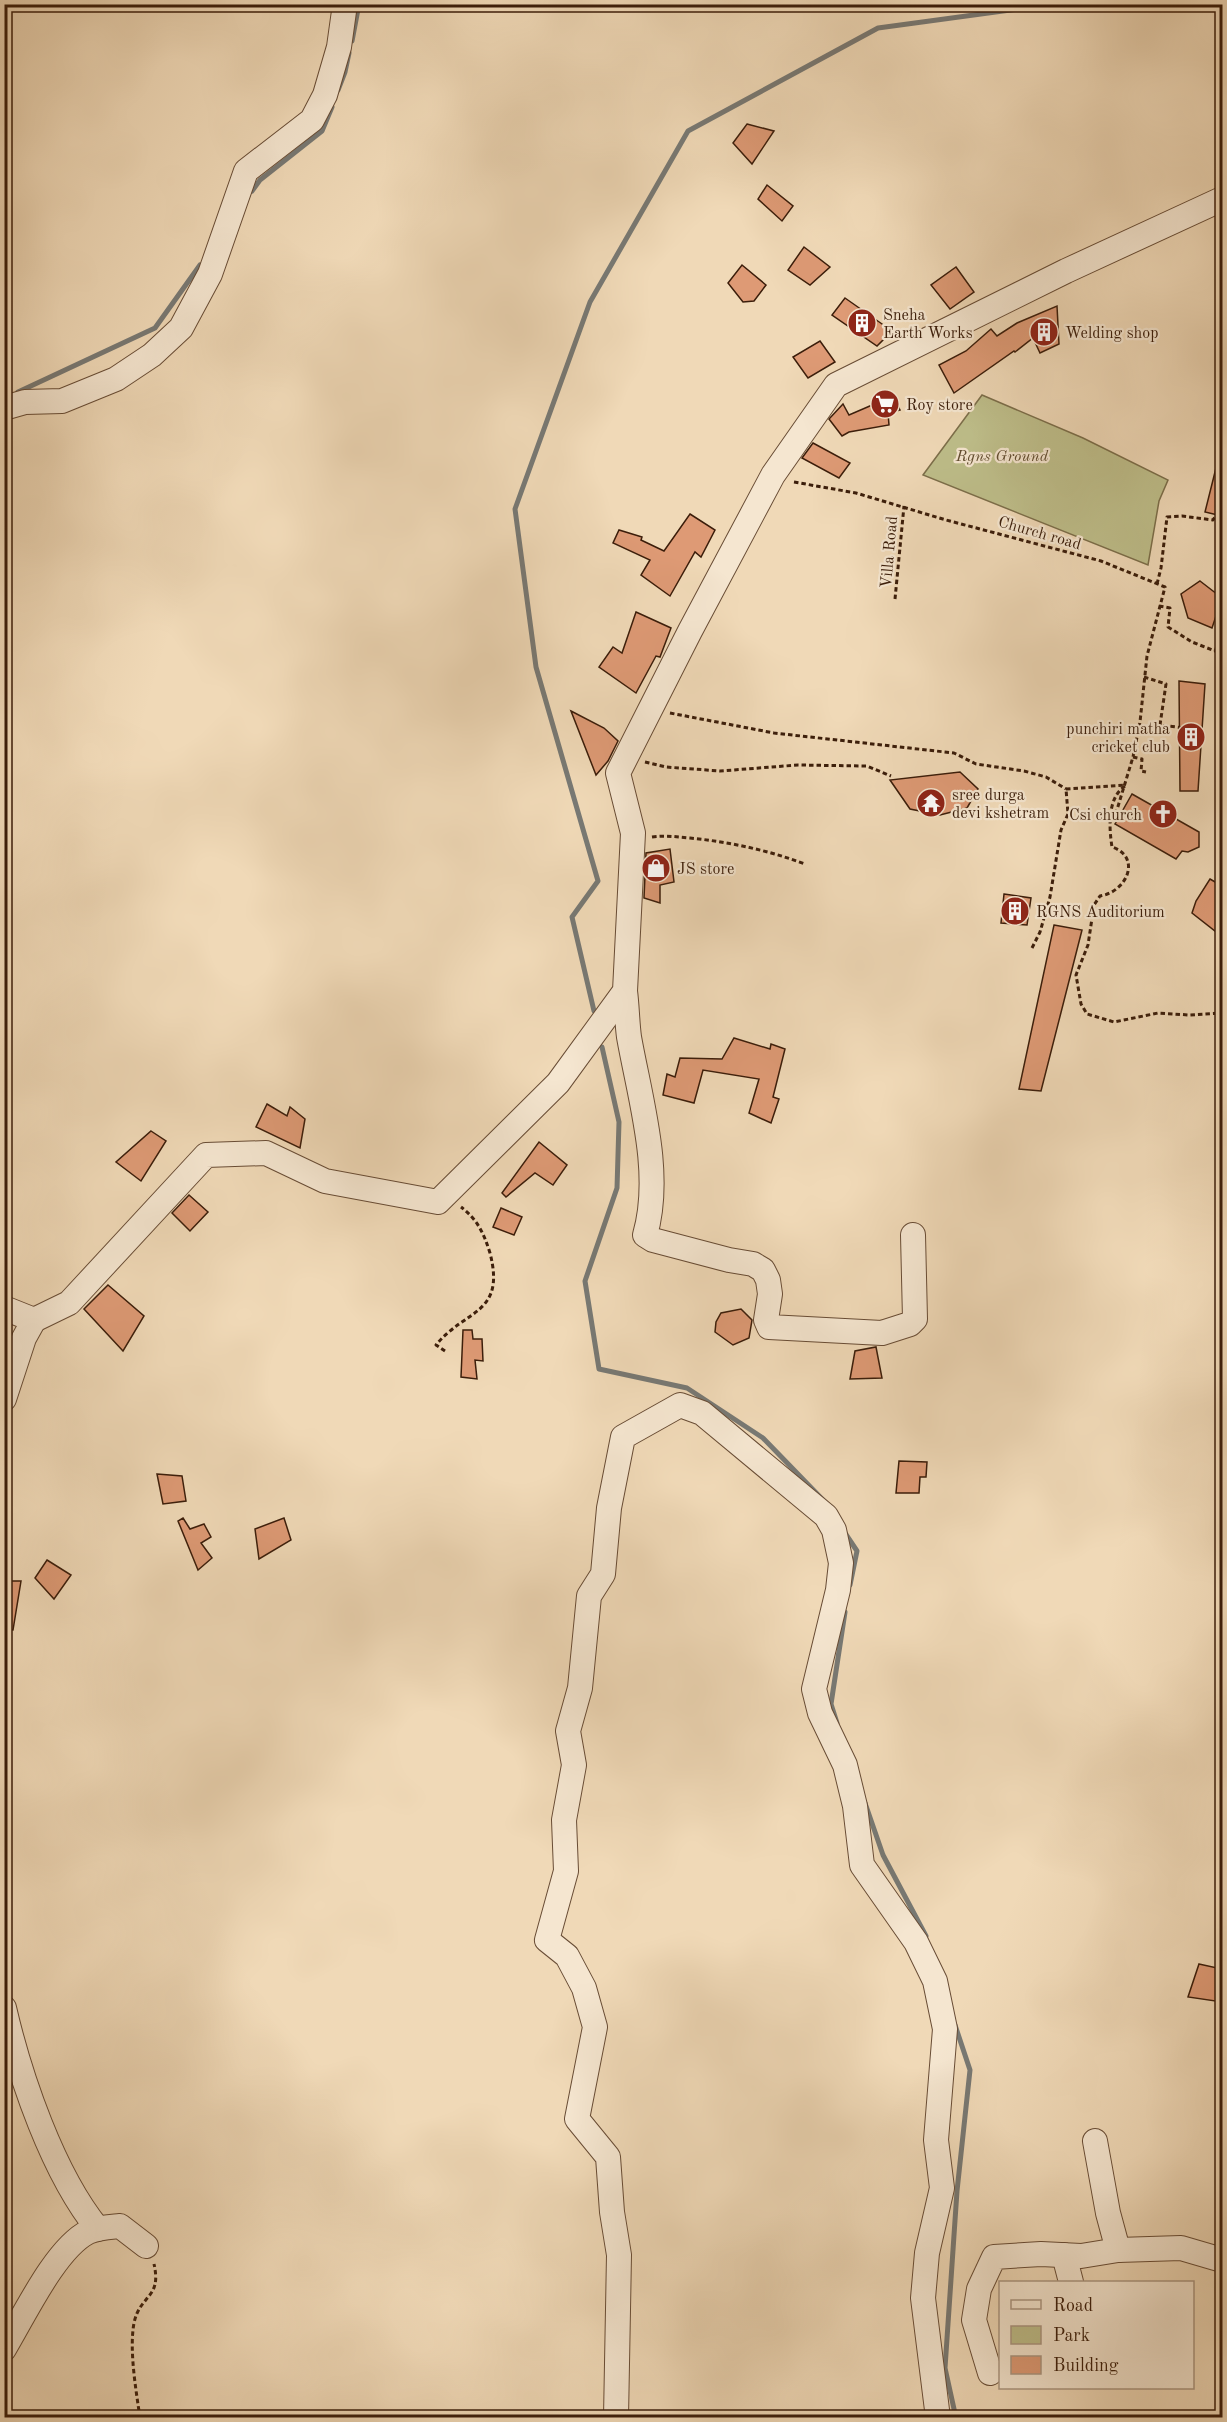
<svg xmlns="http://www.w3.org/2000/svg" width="1227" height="2422" font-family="'Old Standard TT',serif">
<rect width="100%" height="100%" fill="#f0d9b7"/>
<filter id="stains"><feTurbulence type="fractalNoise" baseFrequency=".00333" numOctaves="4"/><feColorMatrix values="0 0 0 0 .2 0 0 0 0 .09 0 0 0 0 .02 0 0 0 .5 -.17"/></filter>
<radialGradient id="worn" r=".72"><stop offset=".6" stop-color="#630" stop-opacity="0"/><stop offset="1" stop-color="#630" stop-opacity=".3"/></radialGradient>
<!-- green -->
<path fill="#bebe8a" stroke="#7c6e4a" stroke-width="1.5" d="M 982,395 L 1083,438 L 1168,480 L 1159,501 L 1148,565 L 923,475 Z"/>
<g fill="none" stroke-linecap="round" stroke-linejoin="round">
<!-- stream -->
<g stroke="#787974" stroke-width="5">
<path d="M 1155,4 L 1222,10"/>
<path d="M 352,41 L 359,4"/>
<path d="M 338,90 L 345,72 L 349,53"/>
<path d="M 252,191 L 260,180 L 322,131 L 332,107"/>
<path d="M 18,392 L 155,328 L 200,265"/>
<path d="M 594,1011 L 572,917 L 598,881 L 536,667 L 515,509 L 590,302 L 688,131 L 878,28 L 1054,4"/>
<path d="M 602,1047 L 619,1122 L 617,1188 L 585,1281 L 599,1369 L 687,1388 L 763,1438 L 825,1502"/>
<path d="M 845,1533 L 857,1551 L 850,1585"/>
<path d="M 837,1723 L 831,1704 L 845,1612"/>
<path d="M 865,1803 L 883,1855 L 926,1936"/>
<path d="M 955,2025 L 970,2070 L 957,2191 L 945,2368 L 956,2418"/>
</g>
</g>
<!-- building -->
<g fill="#de9a75" stroke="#3b1d0a" stroke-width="1.5">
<path d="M 747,124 L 774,131 L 752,164 L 733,143 Z"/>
<path d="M 767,185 L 793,206 L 782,221 L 758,199 Z"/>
<path d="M 804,247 L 830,267 L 810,285 L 788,270 Z"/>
<path d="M 742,265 L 766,285 L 754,301 L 743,302 L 728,283 Z"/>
<path d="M 956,267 L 974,292 L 950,309 L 931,285 Z"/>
<path d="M 845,298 L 892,331 L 877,346 L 832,315 Z"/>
<path d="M 1057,306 L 1059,344 L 1040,353 L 1033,338 L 1015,352 L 1014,351 L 954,393 L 939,365 L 966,351 L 991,329 L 997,336 L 1017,323 Z"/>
<path d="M 820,341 L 835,362 L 808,378 L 793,357 Z"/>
<path d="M 893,396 L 900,410 L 888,413 L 889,425 L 849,432 L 842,436 L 829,419 L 843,404 L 849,415 Z"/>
<path d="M 813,443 L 850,463 L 839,478 L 802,458 Z"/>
<path d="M 1217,464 L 1222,465 L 1222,516 L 1205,512 Z"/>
<path d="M 690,514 L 715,530 L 701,557 L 695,552 L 670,596 L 641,575 L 650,560 L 613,543 L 619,530 L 642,537 L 641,540 L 664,551 Z"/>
<path d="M 1200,581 L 1222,598 L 1212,628 L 1188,618 L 1181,594 Z"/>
<path d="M 636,612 L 671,628 L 660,657 L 656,656 L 636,693 L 599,667 L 613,647 L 622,653 Z"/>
<path d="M 1179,681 L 1205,684 L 1198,791 L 1180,791 Z"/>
<path d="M 571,711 L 604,728 L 618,741 L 608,761 L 596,775 Z"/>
<path d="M 960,772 L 978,789 L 967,808 L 940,815 L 910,809 L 890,780 Z"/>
<path d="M 1132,794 L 1199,832 L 1199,847 L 1188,852 L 1182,851 L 1176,859 L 1115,824 Z"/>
<path d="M 670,849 L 674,882 L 660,885 L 660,903 L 644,898 L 646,853 Z"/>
<path d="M 1210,879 L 1222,886 L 1222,926 L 1215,931 L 1192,913 L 1196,901 Z"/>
<path d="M 1004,894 L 1031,898 L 1027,925 L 1001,923 Z"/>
<path d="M 1054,925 L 1082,930 L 1041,1091 L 1019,1089 Z"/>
<path d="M 734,1038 L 770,1049 L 771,1044 L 785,1049 L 773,1097 L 779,1099 L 771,1123 L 749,1113 L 759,1079 L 703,1070 L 694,1103 L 663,1095 L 667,1074 L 675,1077 L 680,1058 L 722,1059 Z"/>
<path d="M 267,1104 L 287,1116 L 290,1107 L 305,1119 L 300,1148 L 256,1127 Z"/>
<path d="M 151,1131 L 166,1141 L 141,1181 L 116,1162 Z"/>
<path d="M 539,1142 L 567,1165 L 553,1185 L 535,1173 L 506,1197 L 502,1193 Z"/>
<path d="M 189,1195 L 208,1212 L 190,1231 L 172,1213 Z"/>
<path d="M 501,1208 L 522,1217 L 514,1235 L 493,1227 Z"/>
<path d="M 108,1285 L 144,1316 L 123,1351 L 84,1309 Z"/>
<path d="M 741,1309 L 752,1320 L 749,1338 L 733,1345 L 715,1332 L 716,1322 L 721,1313 Z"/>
<path d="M 463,1330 L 472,1330 L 473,1339 L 482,1339 L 483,1361 L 475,1360 L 477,1379 L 461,1377 Z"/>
<path d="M 876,1347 L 882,1378 L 850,1379 L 855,1351 Z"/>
<path d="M 899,1461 L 927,1462 L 926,1477 L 920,1477 L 919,1493 L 896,1493 Z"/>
<path d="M 157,1474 L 182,1476 L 186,1501 L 163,1504 Z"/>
<path d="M 183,1518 L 190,1529 L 204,1524 L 211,1537 L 201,1543 L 212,1558 L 198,1570 L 178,1521 Z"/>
<path d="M 284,1518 L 291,1540 L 259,1559 L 255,1529 Z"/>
<path d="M 47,1560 L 71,1575 L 54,1599 L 35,1578 Z"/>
<path d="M 4,1581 L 21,1581 L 13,1630 L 4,1629 Z"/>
<path d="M 1199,1964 L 1222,1969 L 1222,2002 L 1188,1997 Z"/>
</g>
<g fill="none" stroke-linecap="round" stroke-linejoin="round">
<!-- minor casing -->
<g stroke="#684c35" stroke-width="26">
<g id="minor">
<path d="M 4,408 L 25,402 L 62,401 L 116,379 L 152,355 L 181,328 L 210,274 L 246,171 L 312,120 L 325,95 L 339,47 L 345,4"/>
<path d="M 625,991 C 627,1006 627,1022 629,1037 C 640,1099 663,1173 645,1235 L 653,1240 L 729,1260 L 753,1264 L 763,1270 L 768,1280 L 770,1294 L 766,1320 L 769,1327 L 882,1333 L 910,1324 L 915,1319 L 913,1235"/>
<path d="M 4,1308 L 34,1320 L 69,1303 L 206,1155 L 266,1153 L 325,1181 L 438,1202 L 558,1083 L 625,991 L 633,833 L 618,773 L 690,631 L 773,475 L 836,385 L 1066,271 L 1222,199"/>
<path d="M 4,1399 L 24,1338 L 34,1320"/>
<path d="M 4,2008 C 20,2077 53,2174 98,2229"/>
<path d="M 1095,2141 L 1108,2213 L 1118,2250"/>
<path d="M 1064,2255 L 1071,2282"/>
<path d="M 4,2349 C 24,2316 55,2249 88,2232 C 99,2227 109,2227 120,2226 L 146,2246"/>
<path d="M 990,2373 L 974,2320 L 979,2289 L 994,2257 L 1041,2254 L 1081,2256 L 1118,2250 L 1181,2248 L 1222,2260"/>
<path d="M 616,2418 L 619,2255 L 612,2212 L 608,2157 L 577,2119 L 595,2027 L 584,1988 L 567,1956 L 547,1940 L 566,1871 L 564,1820 L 574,1765 L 568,1731 L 580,1688 L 589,1596 L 603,1574 L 609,1508 L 623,1437 L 680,1405 L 702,1413 L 826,1516 L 834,1530 L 841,1563 L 838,1590 L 814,1689 L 820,1713 L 845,1765 L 855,1806 L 862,1865 L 916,1942 L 935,1981 L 945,2029 L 936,2140 L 942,2188 L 927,2253 L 923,2298 L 938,2418"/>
</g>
</g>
<!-- path -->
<g stroke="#3b1d0a" stroke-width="3" stroke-dasharray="4.5 3" stroke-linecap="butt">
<path d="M 794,482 L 856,493 L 946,520 L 1101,561 L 1165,587 L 1147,656 L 1140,722 L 1133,757 L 1116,813"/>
<path d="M 1157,584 L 1161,568 L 1167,517 L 1182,516 L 1213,520 L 1215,517"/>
<path d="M 895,599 L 904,506"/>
<path d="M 1159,606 L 1170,608 L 1168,627 L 1192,642 L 1215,651 L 1222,634"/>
<path d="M 1221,613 L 1222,613"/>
<path d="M 1144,677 L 1166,684 L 1160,725 L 1184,728"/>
<path d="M 670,713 L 774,733 L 954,753 L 976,764 L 1024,771 L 1046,777 L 1066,789"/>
<path d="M 1133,757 L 1142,759 L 1141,771 L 1146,772"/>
<path d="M 645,762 L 666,767 L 720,771 L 798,765 L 867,766 L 891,776"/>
<path d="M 1125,786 C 1107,798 1109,828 1112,847 C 1142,857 1127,892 1100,896 L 1094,905 L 1088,945 L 1076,975 L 1081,1004 L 1087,1014 L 1114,1022 L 1158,1013 L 1189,1015 L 1222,1013"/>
<path d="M 1066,789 L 1126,785"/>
<path d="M 652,837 C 666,835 677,837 690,838 C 730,842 767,850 805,864"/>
<path d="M 1032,948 L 1040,932 L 1050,897 L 1061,830 L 1068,814 L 1066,789"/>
<path d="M 445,1351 L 436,1345 C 465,1309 506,1315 490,1253 C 484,1234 478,1220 461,1207"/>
<path d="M 140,2418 C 136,2390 129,2350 134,2323 C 140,2294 162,2299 154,2264"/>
</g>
<!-- minor -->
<use href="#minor" stroke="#f5e6d0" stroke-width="24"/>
</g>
<!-- icons -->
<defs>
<g id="building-disc" transform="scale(1.5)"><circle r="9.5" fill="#8f2418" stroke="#f5e6d0"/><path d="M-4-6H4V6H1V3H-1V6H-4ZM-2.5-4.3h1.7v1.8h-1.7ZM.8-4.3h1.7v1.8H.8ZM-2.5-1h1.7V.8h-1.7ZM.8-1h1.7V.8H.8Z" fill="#fff"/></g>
<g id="supermarket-disc" transform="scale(1.5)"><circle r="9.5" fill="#8f2418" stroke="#f5e6d0"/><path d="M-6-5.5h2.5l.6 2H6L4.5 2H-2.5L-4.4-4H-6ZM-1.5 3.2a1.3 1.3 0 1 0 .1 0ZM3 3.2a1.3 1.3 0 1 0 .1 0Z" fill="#fff"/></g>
<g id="temple-disc" transform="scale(1.5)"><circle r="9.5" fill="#8f2418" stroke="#f5e6d0"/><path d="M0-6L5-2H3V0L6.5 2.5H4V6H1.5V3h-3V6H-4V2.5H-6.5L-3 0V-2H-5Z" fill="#fff"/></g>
<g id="church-disc" transform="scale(1.5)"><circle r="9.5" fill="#8f2418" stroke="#f5e6d0"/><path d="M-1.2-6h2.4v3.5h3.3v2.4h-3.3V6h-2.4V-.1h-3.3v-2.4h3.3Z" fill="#fff"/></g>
<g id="shop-disc" transform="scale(1.5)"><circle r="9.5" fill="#8f2418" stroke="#f5e6d0"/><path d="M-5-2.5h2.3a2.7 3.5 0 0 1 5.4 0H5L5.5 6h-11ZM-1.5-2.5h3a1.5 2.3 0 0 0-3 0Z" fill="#fff"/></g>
</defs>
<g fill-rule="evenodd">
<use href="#building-disc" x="862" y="323"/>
<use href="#building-disc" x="1044" y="332"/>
<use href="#supermarket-disc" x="885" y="404"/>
<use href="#building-disc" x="1191" y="737"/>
<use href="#temple-disc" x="931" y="803"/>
<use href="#church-disc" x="1163" y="814"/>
<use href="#shop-disc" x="656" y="868"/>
<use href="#building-disc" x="1015" y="911"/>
</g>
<g text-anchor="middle" stroke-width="4.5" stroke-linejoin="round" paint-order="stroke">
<!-- poi labels -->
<g font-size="16" fill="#3b1d0a" stroke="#f5e6d0" text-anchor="start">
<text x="883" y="320">Sneha<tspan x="883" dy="18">Earth Works</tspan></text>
<text x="1065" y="338">Welding shop</text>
<text x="906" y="410">Roy store</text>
<text x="1170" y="734" text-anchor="end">punchiri matha<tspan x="1170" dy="18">cricket club</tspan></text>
<text x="952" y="800">sree durga<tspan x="952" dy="18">devi kshetram</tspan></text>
<text x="1142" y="820" text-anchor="end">Csi church</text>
<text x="677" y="874">JS store</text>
<text x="1036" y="917">RGNS Auditorium</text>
</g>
<!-- park labels -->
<g font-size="16" font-style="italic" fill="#624d30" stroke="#f5e6d0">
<text x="1002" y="461">Rgns Ground</text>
</g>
<!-- street labels -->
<g font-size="16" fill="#3b1d0a" stroke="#f5e6d0">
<text transform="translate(1040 532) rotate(16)" y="6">Church road</text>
<text transform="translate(888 552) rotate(-85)" y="6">Villa Road</text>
</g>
</g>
<!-- margin -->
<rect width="1227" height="2422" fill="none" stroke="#f0d9b7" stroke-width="24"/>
<rect x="6" y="6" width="1215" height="2410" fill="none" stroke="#3b1d0a" stroke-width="3"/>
<rect x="12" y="12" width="1203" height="2398" fill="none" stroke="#3b1d0a" stroke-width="1.5"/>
<!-- legend -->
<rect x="999" y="2281" width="195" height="108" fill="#f5e6d0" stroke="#ab9681" stroke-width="1.5"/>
<rect x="1011" y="2300" width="30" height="9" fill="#f5e6d0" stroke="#ab9681" stroke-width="1.5"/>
<text x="1053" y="2311" font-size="18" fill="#3b1d0a">Road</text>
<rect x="1011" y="2326" width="30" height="18" fill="#bebe8a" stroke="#ab9681" stroke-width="1.5"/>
<text x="1053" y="2341" font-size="18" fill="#3b1d0a">Park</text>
<rect x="1011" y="2356" width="30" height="18" fill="#de9a75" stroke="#ab9681" stroke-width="1.5"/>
<text x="1053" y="2371" font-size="18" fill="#3b1d0a">Building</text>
<rect width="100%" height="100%" filter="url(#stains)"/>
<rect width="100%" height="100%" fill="url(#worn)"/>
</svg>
